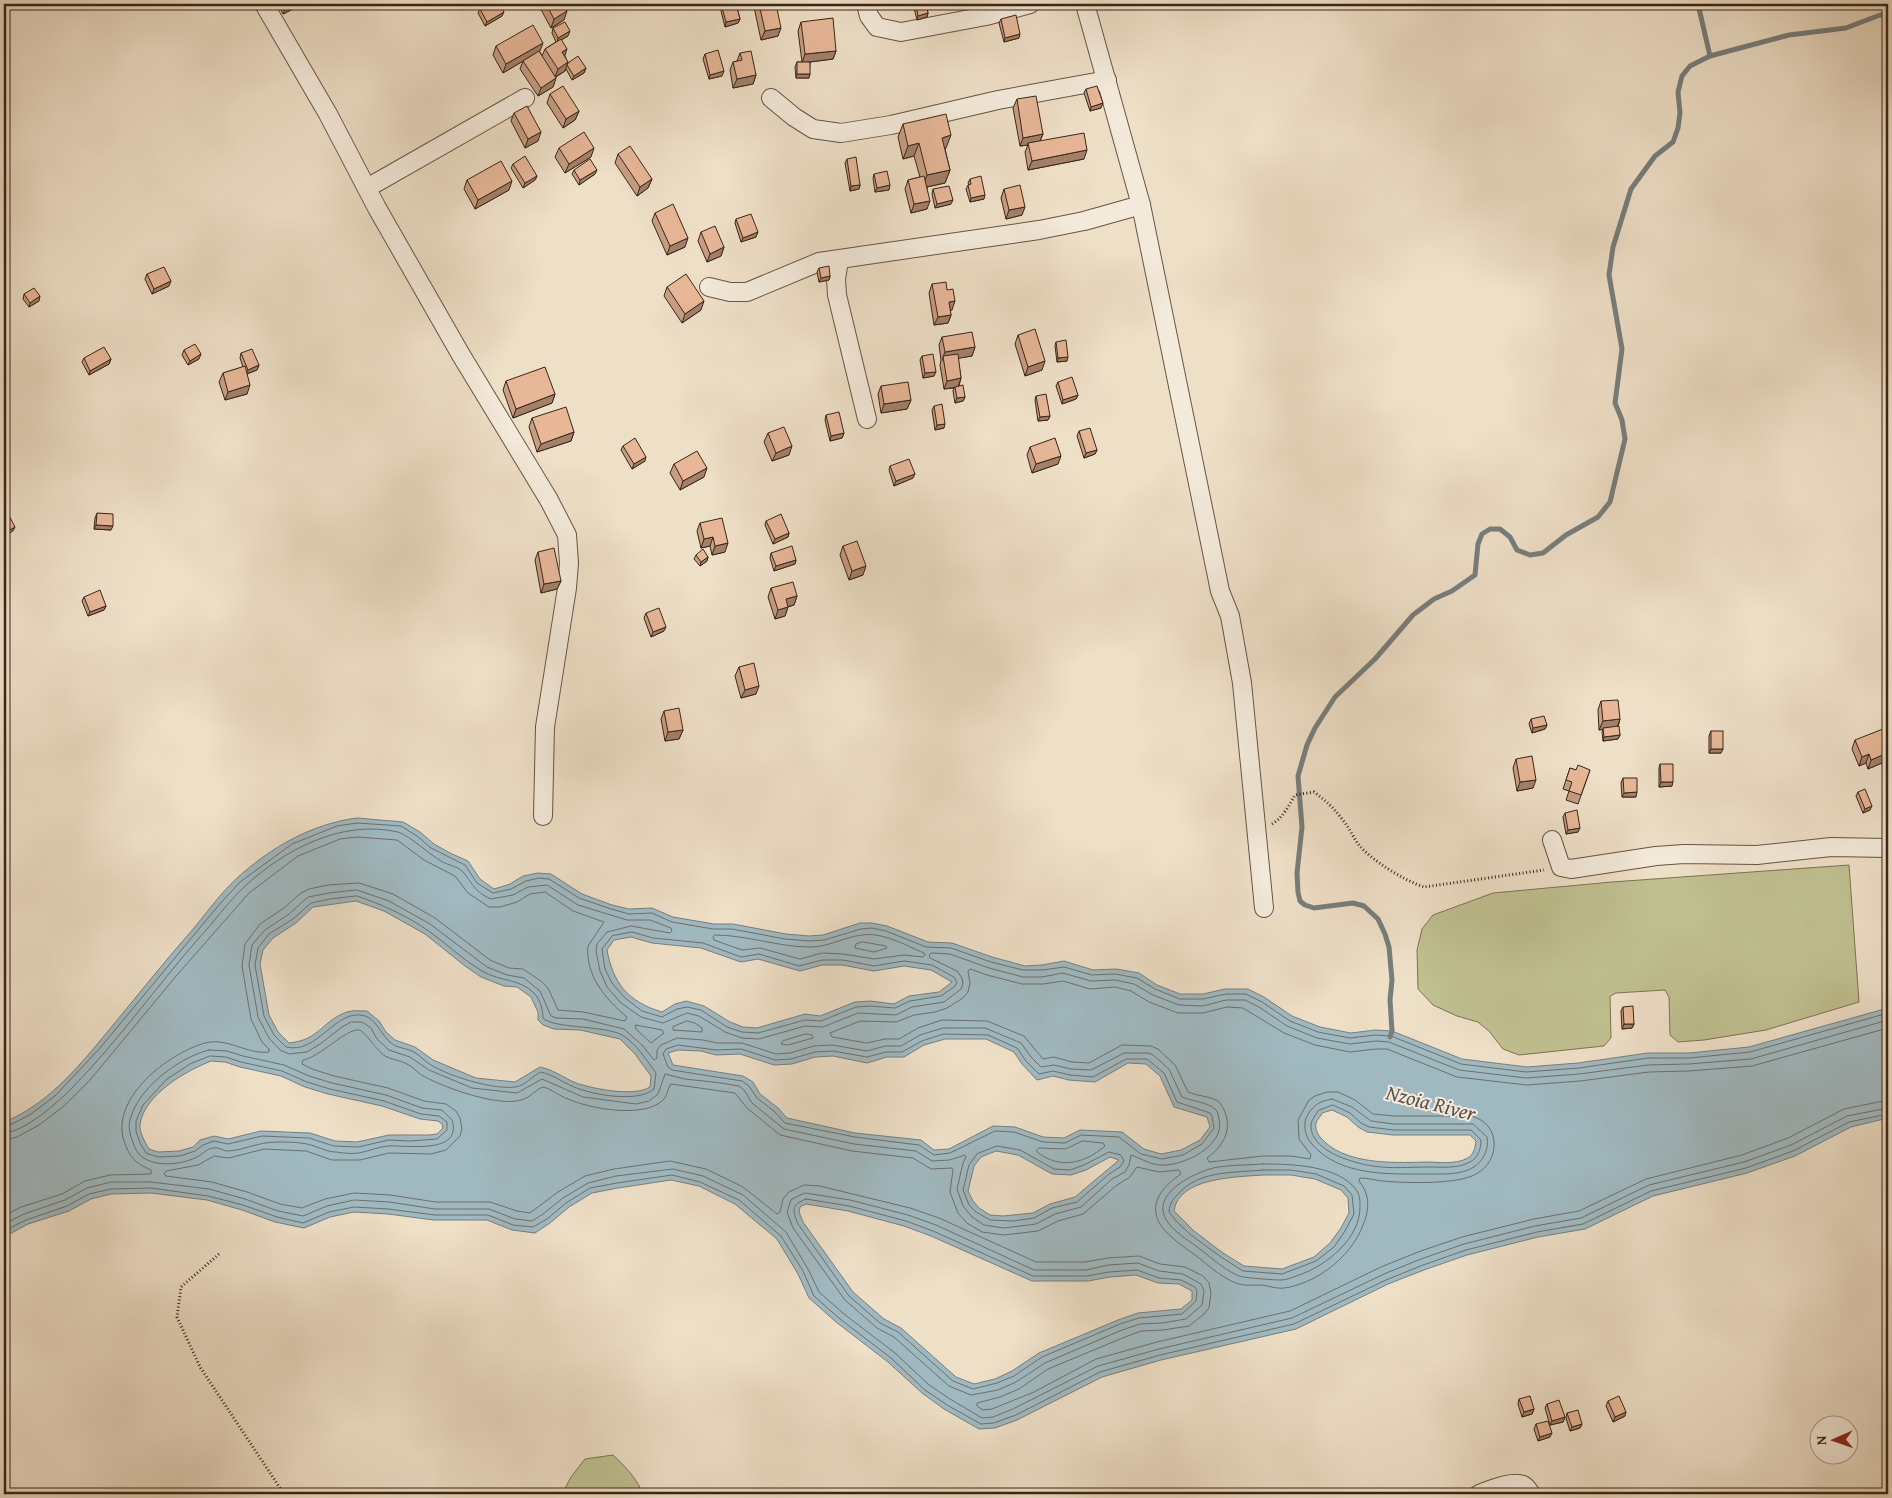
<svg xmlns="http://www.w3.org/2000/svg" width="1892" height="1498" font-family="'Gentium Book Plus',serif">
<rect width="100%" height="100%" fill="#eedfc7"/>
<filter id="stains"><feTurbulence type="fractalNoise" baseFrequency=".004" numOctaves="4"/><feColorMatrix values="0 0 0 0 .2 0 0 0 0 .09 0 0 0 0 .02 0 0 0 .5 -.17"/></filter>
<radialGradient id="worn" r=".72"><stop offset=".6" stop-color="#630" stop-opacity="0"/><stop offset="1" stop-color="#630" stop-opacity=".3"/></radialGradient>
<!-- green -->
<g fill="#c0c091" stroke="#7d7254">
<path d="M 1849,865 L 1859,1002 L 1766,1030 L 1704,1040 L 1678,1042 L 1670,1035 L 1669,997 L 1665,990 L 1616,993 L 1610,996 L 1611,1038 L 1604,1046 L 1519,1055 L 1503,1049 L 1489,1031 L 1478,1022 L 1457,1016 L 1433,1005 L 1418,989 L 1417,950 L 1422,929 L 1433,915 L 1493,893 L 1612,882 Z"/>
<path d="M 613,1455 C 625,1466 637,1479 643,1494 L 562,1494 L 571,1477 L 585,1459 Z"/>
</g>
<!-- water -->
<path fill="#a0b9c1" stroke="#777e7d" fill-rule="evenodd" d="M 357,818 L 403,822 L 420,832 L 434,844 L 450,853 L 468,861 L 480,879 L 494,889 L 510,884 L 523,876 L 538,873 L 551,874 L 582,894 L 612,905 L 629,909 L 652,908 L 673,917 L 714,924 L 733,924 L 786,934 L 809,936 L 823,935 L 860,923 L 872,923 L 887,926 L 928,942 L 952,943 L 992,957 L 1025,966 L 1042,965 L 1064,961 L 1093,970 L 1116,969 L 1139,973 L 1157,985 L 1180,994 L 1203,994 L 1225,989 L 1248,989 L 1264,997 L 1292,1016 L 1320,1027 L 1351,1033 L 1375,1030 L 1392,1031 L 1462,1059 L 1527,1067 L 1578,1063 L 1648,1053 L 1689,1053 L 1749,1047 L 1888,1008 L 1888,1118 L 1851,1127 L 1795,1156 L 1747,1173 L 1653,1196 L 1585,1229 L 1538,1237 L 1467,1255 L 1424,1270 L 1388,1284 L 1296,1329 L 1161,1360 L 1102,1377 L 1017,1420 L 995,1428 L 979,1429 L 944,1409 L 922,1393 L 888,1362 L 836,1322 L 809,1298 L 798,1274 L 777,1239 L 735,1204 L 699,1186 L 671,1180 L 618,1188 L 592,1193 L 569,1207 L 550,1223 L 535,1233 L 512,1230 L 487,1220 L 434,1220 L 388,1214 L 354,1212 L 330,1217 L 304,1228 L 275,1222 L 242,1210 L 207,1200 L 151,1193 L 111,1194 L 91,1199 L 69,1211 L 28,1224 L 4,1237 L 4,1122 C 45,1106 76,1070 104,1036 C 134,1000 163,963 194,928 C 208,911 220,894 236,879 C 270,848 311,824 357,818 ZM 356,901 L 384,911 L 425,934 L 465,966 L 481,977 L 504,986 L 517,987 L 531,997 L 538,1012 L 538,1020 L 543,1025 L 554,1029 L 580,1030 L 620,1039 L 635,1054 L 651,1076 L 650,1087 C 634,1097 594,1089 576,1083 C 564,1078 554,1070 540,1067 L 515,1082 L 476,1078 L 433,1060 L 415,1047 L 395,1040 L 386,1032 L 379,1021 L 367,1011 C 361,1011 353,1010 347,1012 C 323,1020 320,1040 289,1043 L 278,1032 L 269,1015 L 260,964 L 263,950 L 273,938 L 296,923 L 313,907 ZM 631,937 L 652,943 L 701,948 L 741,962 L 758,959 L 800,971 L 822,965 L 842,965 L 874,971 L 904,966 L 931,970 L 952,982 L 939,992 L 909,996 L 894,1004 L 870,1001 L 855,1002 L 820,1016 L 805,1014 L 757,1028 L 743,1027 L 730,1022 L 704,1006 L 686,1001 L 675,1004 L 662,1012 C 628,1002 613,983 607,950 L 614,940 ZM 945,1039 L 986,1039 L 1014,1052 L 1022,1064 L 1037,1080 L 1053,1076 L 1069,1080 L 1095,1082 L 1128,1063 L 1146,1064 L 1160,1076 L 1174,1107 L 1207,1117 L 1210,1127 L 1200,1140 L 1181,1150 L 1161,1154 L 1144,1149 L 1122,1132 L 1080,1130 L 1064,1138 L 1043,1137 L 1015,1127 L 993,1126 L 949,1149 L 934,1150 L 921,1140 L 855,1133 L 787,1118 L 778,1108 L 760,1094 L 753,1082 L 743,1076 L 673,1065 L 668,1053 L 678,1050 L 701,1051 L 716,1055 L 740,1054 L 774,1065 L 792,1064 L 815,1057 L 833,1056 L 867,1063 L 887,1057 L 904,1057 L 924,1045 ZM 211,1061 L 225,1062 L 240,1067 L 281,1076 L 305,1087 L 328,1094 L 382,1106 L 420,1119 L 438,1121 L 442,1124 L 443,1128 L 437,1134 L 429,1135 L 389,1135 L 357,1142 L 335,1141 L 310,1133 L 261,1131 L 228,1139 L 214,1136 L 200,1140 L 193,1147 L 179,1151 L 158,1152 L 149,1149 C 145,1142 139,1132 140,1124 C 145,1094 186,1071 211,1061 ZM 1332,1110 L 1347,1117 L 1358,1127 L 1367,1132 L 1393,1135 L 1470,1135 L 1476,1141 C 1475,1148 1474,1154 1468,1158 C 1455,1165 1439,1162 1426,1162 C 1393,1163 1343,1165 1320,1137 C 1317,1133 1315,1128 1316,1123 C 1317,1120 1321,1116 1322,1113 ZM 996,1151 L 1018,1155 L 1052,1174 L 1071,1175 L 1086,1170 L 1110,1157 L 1119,1160 L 1075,1197 L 1050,1204 L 1033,1213 L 1003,1216 L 990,1215 L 979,1208 L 973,1201 L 968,1191 L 974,1166 L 981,1157 ZM 1263,1175 L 1291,1175 L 1315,1179 L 1341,1190 L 1348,1198 L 1349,1213 L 1341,1228 L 1330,1243 L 1314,1257 L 1282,1269 L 1244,1266 L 1223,1253 L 1194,1231 L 1174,1211 C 1178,1177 1238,1177 1263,1175 ZM 806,1204 L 848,1211 L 904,1226 L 931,1236 L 1032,1281 L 1088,1281 L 1110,1277 L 1136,1275 L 1158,1283 L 1179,1284 L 1192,1291 L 1192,1300 L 1181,1309 L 1138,1313 L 1118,1320 L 1039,1353 L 1012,1371 L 995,1379 L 974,1384 L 956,1377 L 901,1328 L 884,1319 L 853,1292 L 803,1222 L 799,1212 L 800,1207 Z"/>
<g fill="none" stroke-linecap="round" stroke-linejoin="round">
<!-- shore -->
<g stroke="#6d6f6c" stroke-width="1">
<path d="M 357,890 L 389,901 L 430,924 L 487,967 L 507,975 L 524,978 L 540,991 L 551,1016 L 556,1018 L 583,1019 L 624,1029 L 643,1046 L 654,1060 L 657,1058 L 657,1050 L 661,1045 L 677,1038 L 703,1040 L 717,1043 L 742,1043 L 776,1054 L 790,1053 L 814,1046 L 832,1045 L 867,1051 L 885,1046 L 901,1046 L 920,1035 L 943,1028 L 985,1028 L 1021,1043 L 1031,1057 L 1041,1067 L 1054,1065 L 1071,1069 L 1091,1070 L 1124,1053 L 1148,1053 L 1153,1055 L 1169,1069 L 1182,1097 C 1191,1101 1207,1102 1215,1109 C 1218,1111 1218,1115 1219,1119 C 1226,1146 1182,1167 1160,1165 C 1149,1164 1140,1158 1131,1155 L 1129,1165 L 1125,1172 L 1112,1179 L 1081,1207 L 1055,1214 L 1036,1224 L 1004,1228 L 984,1225 L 972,1217 L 963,1206 L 957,1189 L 963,1163 L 966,1157 L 965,1155 L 950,1160 L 932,1161 L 916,1151 L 854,1144 L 784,1129 L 752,1103 L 744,1090 L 739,1086 L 721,1083 L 685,1079 L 665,1074 L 658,1094 L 649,1101 L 636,1104 L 583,1097 L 542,1079 L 517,1093 L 472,1088 L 429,1070 L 410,1057 L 389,1050 L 377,1039 L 371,1028 L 362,1022 L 351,1022 L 342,1027 L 320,1044 L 307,1052 L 289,1054 L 280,1050 L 269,1038 L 258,1017 L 249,965 L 252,945 L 265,930 L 289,914 L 308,897 L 329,893 Z"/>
<path d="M 357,896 C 383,905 408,916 430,932 C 447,944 463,960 482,971 C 498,981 521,979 534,993 C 540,999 543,1010 543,1018 C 554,1029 604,1025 622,1035 C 636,1043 647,1061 656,1073 L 654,1089 C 638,1103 593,1095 574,1087 C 562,1082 554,1075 541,1072 C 532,1076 525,1086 515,1087 C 493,1090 449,1076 431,1065 C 424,1061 419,1054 412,1051 C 405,1048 397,1048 391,1043 C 382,1036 376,1019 365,1016 C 336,1007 318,1055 286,1047 L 274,1035 L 264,1016 L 255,965 L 258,948 L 269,934 L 293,919 L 311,903 L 330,899 Z"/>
<path d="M 632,932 L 653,938 L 703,943 L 741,957 L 759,954 L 799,966 L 822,960 L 843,960 L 874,966 L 904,961 L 932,965 L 954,977 L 957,983 L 954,987 L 941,996 L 910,1001 L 895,1008 L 870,1006 L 856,1007 L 821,1021 L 805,1020 L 758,1033 L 742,1032 L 727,1027 L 701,1010 L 687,1007 L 677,1009 L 662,1017 L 642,1011 L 625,998 L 612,983 L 605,969 L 602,949 L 612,936 Z"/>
<path d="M 715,935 C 747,935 778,947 810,947 C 829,947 844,937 862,935 C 883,932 905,945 924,953 L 925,955 L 923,957 L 904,955 L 874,959 L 843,954 L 822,953 L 800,959 L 760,948 L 742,950 L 714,940 L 713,937 Z"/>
<path d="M 863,942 L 886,946 L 887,948 L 874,952 L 855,948 L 856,944 Z"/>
<path d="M 687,1021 L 695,1023 L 702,1028 L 702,1032 L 673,1030 L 673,1027 Z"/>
<path d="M 636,1025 L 662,1030 L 664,1033 L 651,1043 L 636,1029 Z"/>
<path d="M 1888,1028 L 1752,1066 L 1689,1071 L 1649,1072 L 1580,1081 L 1527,1085 L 1457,1077 L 1387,1049 L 1376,1049 L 1350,1052 L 1315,1045 L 1284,1033 L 1243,1008 L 1227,1007 L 1203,1013 L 1178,1013 L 1149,1002 L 1131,991 L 1115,987 L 1090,989 L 1063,981 L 1043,984 L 1022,984 L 987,975 L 970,969 L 968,971 L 970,983 L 968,992 L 963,998 L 947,1008 L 935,1012 L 914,1015 L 896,1022 L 860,1021 L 830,1033 L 832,1037 L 867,1043 L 885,1039 L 899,1039 L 918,1028 L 942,1020 L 987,1021 L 1024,1036 L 1043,1059 L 1054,1057 L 1072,1062 L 1089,1063 L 1122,1045 L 1151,1046 L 1158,1049 L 1175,1065 L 1188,1092 C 1197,1096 1209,1096 1218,1101 C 1222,1105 1224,1109 1226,1115 C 1231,1133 1222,1147 1207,1158 L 1209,1162 L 1263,1156 L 1291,1156 L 1310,1159 L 1311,1155 L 1299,1139 L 1298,1120 L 1309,1100 L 1315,1096 L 1327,1092 L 1338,1092 L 1355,1100 L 1373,1114 L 1394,1116 L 1471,1116 C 1501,1123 1501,1161 1476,1174 C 1457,1185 1405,1183 1382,1181 C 1375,1180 1367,1178 1360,1178 L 1359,1181 C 1373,1198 1368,1216 1359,1234 C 1345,1261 1314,1284 1284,1288 C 1277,1289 1269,1286 1261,1285 C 1254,1285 1246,1286 1239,1284 C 1219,1278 1204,1260 1188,1250 C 1177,1242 1158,1228 1156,1214 C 1153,1196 1168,1183 1181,1174 L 1179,1170 L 1159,1172 L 1137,1167 L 1130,1177 L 1117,1185 L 1083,1214 L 1058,1221 L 1038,1231 L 1004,1235 L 982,1232 L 967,1223 L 958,1213 L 950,1192 L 953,1170 L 952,1168 L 931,1169 L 913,1158 L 852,1151 L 780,1135 L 747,1108 L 735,1093 L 671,1084 C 667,1089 668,1096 662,1101 C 643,1118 590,1109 568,1099 C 559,1096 552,1089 543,1087 C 535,1090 530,1098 521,1100 C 498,1107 446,1088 425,1077 C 418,1074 414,1067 407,1064 C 400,1060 392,1060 385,1056 C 377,1051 364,1030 359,1030 C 347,1028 320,1057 303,1060 L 302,1064 L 312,1069 L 334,1076 L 388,1088 L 424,1101 L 446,1104 L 456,1111 L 460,1118 L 462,1129 L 460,1136 L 446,1150 L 431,1154 L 389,1153 L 360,1160 L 332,1160 L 306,1151 L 264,1149 L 229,1158 L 214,1156 L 198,1165 L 166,1171 L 164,1174 L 166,1176 L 212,1182 L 247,1192 L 280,1204 L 302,1208 L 325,1199 L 354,1193 L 390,1195 L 436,1202 L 490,1202 L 517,1211 L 530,1213 L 558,1192 L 585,1176 L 614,1169 L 670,1161 L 706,1169 L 743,1187 L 777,1214 L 780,1212 L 783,1199 L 789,1192 L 804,1185 L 820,1186 L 910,1208 L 939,1218 L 1036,1262 L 1085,1262 L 1108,1258 L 1139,1256 L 1160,1264 L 1185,1267 L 1203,1276 L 1209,1283 L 1211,1293 L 1209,1308 L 1204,1314 L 1189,1326 L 1163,1330 L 1141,1331 L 1125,1337 L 1048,1369 L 1019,1389 L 1000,1397 L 977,1403 L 977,1406 L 983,1410 L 992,1409 L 1034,1392 L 1096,1359 L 1157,1342 L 1290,1311 L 1381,1267 L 1418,1252 L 1462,1237 L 1534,1219 L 1579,1211 L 1646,1179 L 1742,1155 L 1788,1138 L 1844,1109 L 1888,1100"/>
<path d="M 806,1034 L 812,1035 L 813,1038 L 788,1045 L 781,1044 L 783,1041 Z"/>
<path d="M 944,1034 L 988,1035 L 1017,1048 L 1026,1061 L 1039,1074 L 1053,1071 L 1070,1075 L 1093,1077 L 1126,1059 L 1147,1059 L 1164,1073 L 1177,1102 L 1210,1113 L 1212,1116 L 1214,1128 L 1202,1144 L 1183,1155 L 1162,1159 L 1141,1154 L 1119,1137 L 1081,1135 L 1065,1143 L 1043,1142 L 1014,1132 L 995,1131 L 950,1153 L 934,1155 L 919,1145 L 855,1137 L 785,1123 L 775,1112 L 757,1098 L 749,1086 L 742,1081 L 672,1070 L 668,1067 L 663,1054 L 666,1049 L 678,1045 L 716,1050 L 741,1049 L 775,1060 L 791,1059 L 815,1052 L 833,1051 L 867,1057 L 886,1052 L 902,1052 L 922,1041 Z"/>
<path d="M 209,1050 L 227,1051 L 243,1056 L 284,1065 L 309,1076 L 332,1083 L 386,1095 L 422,1108 L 442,1110 L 452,1120 C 463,1155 406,1145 388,1146 C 378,1147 369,1151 359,1153 C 351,1154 343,1153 336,1152 C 326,1152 317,1146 307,1144 C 297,1142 287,1142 277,1142 C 258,1142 245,1150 228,1151 C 223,1151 219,1147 214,1148 C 207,1148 203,1154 197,1157 C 186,1163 166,1166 153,1162 C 142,1159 136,1153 133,1142 C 130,1135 128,1127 130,1120 C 138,1088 178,1058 209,1050 Z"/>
<path d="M 210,1056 L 226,1057 L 241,1062 L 282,1071 L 307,1082 L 330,1089 L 384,1101 L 421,1114 L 439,1116 L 447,1122 L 447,1130 L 437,1139 L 410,1141 L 389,1140 L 358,1147 L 334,1146 L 309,1138 L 262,1136 L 228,1144 L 214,1141 L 203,1145 L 195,1151 L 180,1156 L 158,1157 L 146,1153 L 140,1143 L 136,1131 L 136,1121 L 143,1105 L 167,1079 L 190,1064 Z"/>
<path d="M 1332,1099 L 1352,1107 L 1371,1121 L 1394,1124 L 1473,1124 L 1487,1137 C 1489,1149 1484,1160 1474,1167 C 1461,1175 1444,1174 1429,1174 C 1390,1174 1339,1177 1311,1143 C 1306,1137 1303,1127 1306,1118 C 1312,1106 1319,1101 1332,1099 Z"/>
<path d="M 1333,1105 L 1350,1113 L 1361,1123 L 1369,1127 L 1394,1130 L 1471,1130 L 1481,1140 C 1481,1149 1478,1158 1470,1162 C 1457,1169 1442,1167 1428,1167 C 1409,1167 1392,1169 1373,1166 C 1353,1163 1309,1151 1311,1124 C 1312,1119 1316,1115 1318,1111 Z"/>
<path d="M 4,1126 L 12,1124 L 31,1114 L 55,1096 L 100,1048 L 218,906 L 240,882 L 292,844 L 337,826 L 357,823 L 401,826 L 417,836 L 431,848 L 465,865 L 477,883 L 493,893 L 511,889 L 526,881 L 539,878 L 549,879 L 579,898 L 611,909 L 629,914 L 652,913 L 672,922 L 713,929 L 732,929 L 785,939 L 809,941 L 824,940 L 861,929 L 872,928 L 886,931 L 926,947 L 951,948 L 991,962 L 1023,970 L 1043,970 L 1064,967 L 1092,975 L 1115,974 L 1137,978 L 1155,989 L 1180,999 L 1203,999 L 1226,994 L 1246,994 L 1262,1002 L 1290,1021 L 1318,1032 L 1350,1038 L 1375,1035 L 1391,1036 L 1461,1064 L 1526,1072 L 1579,1068 L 1648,1058 L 1689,1058 L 1750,1052 L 1888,1013"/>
<path d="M 4,1133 C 25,1132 58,1102 72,1088 C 118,1041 156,987 199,938 C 214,922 227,903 244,887 C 284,850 341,819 398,832 C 410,836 429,854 441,861 C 447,865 457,866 462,871 C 473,883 473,891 491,899 L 513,895 L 528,887 L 547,885 L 578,905 L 627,920 L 650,920 L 671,928 L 672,931 L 670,933 L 631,926 L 607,932 L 597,944 L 596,951 L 600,971 L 607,987 L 621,1003 L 641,1017 L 663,1023 L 687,1013 L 699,1016 L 725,1032 L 742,1038 L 759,1039 L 805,1026 L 823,1027 L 858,1013 L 896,1015 L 912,1007 L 944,1002 L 961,989 L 963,984 L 962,978 L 957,971 L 930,958 L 929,955 L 931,953 L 950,954 L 989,968 L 1023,977 L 1042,977 L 1063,973 L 1091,981 L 1115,980 L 1134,984 L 1153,995 L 1179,1005 L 1203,1006 L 1226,1000 L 1245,1000 L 1259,1007 L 1287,1026 L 1317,1038 L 1350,1044 L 1376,1041 L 1389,1042 L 1459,1070 L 1526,1078 L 1579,1074 L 1648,1065 L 1689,1064 L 1751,1059 L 1888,1020"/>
<path d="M 4,1140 L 17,1137 L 39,1125 L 64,1106 L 90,1080 L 177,975 L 249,893 L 298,856 L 340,839 L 357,837 L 397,840 L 424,860 L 455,876 L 468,893 L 489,907 L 500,907 L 517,902 L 530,894 L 545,892 L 573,911 L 604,922 L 588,946 C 585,975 606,1000 627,1017 L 625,1021 L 583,1012 L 558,1010 L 548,988 L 541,981 L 523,969 L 509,968 L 490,960 L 435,918 L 393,894 L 359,883 L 328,885 L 309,889 L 301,893 L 284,908 L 260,924 L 245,944 L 242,966 L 251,1019 L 262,1042 L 269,1049 L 269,1052 C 248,1055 227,1037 205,1043 C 169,1053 110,1098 124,1141 C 130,1158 135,1163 151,1170 L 151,1174 L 110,1175 L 85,1181 L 62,1194 L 21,1207 L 4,1216"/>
<path d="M 1083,1141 L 1103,1143 L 1105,1146 C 1084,1164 1059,1170 1036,1151 L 1039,1148 L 1065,1149 Z"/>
<path d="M 997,1146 L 1020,1150 L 1054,1169 L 1070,1170 L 1084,1165 L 1109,1152 L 1121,1155 L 1124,1161 L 1120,1167 L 1109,1174 L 1077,1202 L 1052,1208 L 1034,1218 L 1013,1221 L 990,1220 L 976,1212 L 969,1205 L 963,1190 L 969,1165 L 977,1154 Z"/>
<path d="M 1263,1164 C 1291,1164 1340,1165 1357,1191 C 1360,1196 1360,1201 1360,1206 C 1361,1238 1326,1266 1299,1275 C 1293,1277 1287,1280 1281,1280 C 1275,1280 1244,1278 1239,1276 C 1222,1269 1208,1254 1193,1244 C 1183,1237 1168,1227 1164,1215 C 1155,1190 1200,1170 1218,1167 C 1232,1165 1248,1165 1263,1164 Z"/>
<path d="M 1263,1170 L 1291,1170 L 1316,1174 L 1344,1186 L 1352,1195 L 1354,1214 L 1345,1231 L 1334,1247 L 1316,1261 L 1282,1274 L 1243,1271 L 1221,1257 L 1191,1235 L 1177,1222 L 1169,1212 C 1170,1202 1173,1199 1180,1192 C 1201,1170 1235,1173 1263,1170 Z"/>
<path d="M 805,1193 L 850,1200 L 908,1215 L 936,1225 L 1034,1270 L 1086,1270 L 1108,1265 L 1138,1263 L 1159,1271 L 1183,1274 L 1201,1284 L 1204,1291 L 1202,1305 L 1186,1319 L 1162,1323 L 1140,1324 L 1122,1330 L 1045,1363 L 1016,1382 L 998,1390 L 971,1395 L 949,1386 L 894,1337 L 877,1328 L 845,1300 L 793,1228 L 787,1212 L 791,1200 Z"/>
<path d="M 806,1199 L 849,1206 L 906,1221 L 933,1231 L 1033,1276 L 1087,1276 L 1109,1272 L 1137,1270 L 1159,1278 L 1181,1280 L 1195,1287 L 1197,1291 L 1196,1301 L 1182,1314 L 1139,1318 L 1120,1324 L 1042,1357 L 1014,1376 L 997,1383 L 973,1389 L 953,1381 L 898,1332 L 880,1323 L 849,1296 L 798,1224 C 793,1211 790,1205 806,1199 Z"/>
<path d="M 4,1224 L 24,1214 L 65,1200 L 87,1188 L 111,1182 L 151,1182 L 209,1189 L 245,1199 L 278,1211 L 303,1216 L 327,1206 L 354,1200 L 389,1202 L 435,1209 L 489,1209 L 515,1219 L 532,1221 L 543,1214 L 563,1198 L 588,1183 L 616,1176 L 673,1169 L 703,1176 L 743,1195 L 786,1232 L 808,1269 L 819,1292 L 844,1314 L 895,1353 L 929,1385 L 950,1399 L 982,1418 L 993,1417 L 1013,1409 L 1098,1366 L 1159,1349 L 1292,1318 L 1384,1274 L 1421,1259 L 1464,1244 L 1535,1226 L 1581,1218 L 1649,1185 L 1744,1162 L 1791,1145 L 1847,1116 L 1888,1108"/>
<path d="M 4,1231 L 26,1220 L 67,1206 L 89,1194 L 111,1189 L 151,1188 L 208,1196 L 243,1205 L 277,1217 L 303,1223 L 329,1212 L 354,1207 L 388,1209 L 435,1215 L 488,1215 L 513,1225 L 533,1227 L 547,1219 L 566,1203 L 590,1188 L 617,1183 L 672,1175 L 700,1182 L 739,1200 L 781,1236 L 803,1271 L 814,1296 L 840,1319 L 891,1358 L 925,1390 L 947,1405 L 981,1424 L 994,1423 L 1016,1415 L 1100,1372 L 1160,1355 L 1294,1324 L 1386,1280 L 1423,1265 L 1466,1250 L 1537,1232 L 1583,1224 L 1651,1191 L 1746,1168 L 1793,1151 L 1849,1122 L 1888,1114"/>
</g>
<!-- stream -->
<g stroke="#777e7d" stroke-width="5">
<path d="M 1698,4 L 1710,56"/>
<path d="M 1390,1037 L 1392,1031 L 1390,1000 L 1392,980 L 1389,947 L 1385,934 L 1378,919 L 1364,906 L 1353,903 L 1314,908 L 1305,905 L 1300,901 L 1298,892 L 1297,873 L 1302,827 L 1298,776 L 1307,745 L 1315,728 L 1335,697 L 1375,659 L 1413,615 L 1434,599 L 1452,591 L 1475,575 L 1478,544 L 1482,534 L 1490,529 L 1500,529 L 1510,537 L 1517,550 L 1530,555 L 1543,553 L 1566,535 L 1598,517 L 1610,502 L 1625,439 L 1622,420 L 1615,403 L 1622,349 L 1609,275 L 1613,247 L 1631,189 L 1655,156 L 1673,142 L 1678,128 L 1680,113 L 1678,92 L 1682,76 L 1690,66 L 1710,56 L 1789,35 L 1846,28 L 1880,15 L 1888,15"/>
</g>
<!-- minor casing -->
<g stroke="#675443" stroke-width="20">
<g id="minor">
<path d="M 264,4 L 328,114 L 377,208 L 461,355 L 549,500 L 567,535 L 569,563 L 567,588 L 545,727 L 543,816"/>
<path d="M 866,4 L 869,16 L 877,27 L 901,32 L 986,16 L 1030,4"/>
<path d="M 1085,4 L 1141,205 L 1220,591 L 1230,616 L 1242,683 L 1264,908"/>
<path d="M 771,98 L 794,117 L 813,129 L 841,133 L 891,125 L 998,100 L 1107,80"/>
<path d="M 367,188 L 525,98"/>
<path d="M 839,260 L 836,279 L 837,295 L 867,419"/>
<path d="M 709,287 L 730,292 L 747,292 L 819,262 L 1039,230 L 1084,221 L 1141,205"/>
<path d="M 1552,840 L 1561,867 L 1571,869 L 1656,856 L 1684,854 L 1757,855 L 1831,847 L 1888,848"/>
<path d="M 1479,1494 C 1489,1490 1513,1480 1523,1485 C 1527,1487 1529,1491 1531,1494"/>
</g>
</g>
<!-- path -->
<g stroke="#3a2517" stroke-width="3" stroke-dasharray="1 2.5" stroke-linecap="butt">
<path d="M 1272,824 C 1283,818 1289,805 1295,795 L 1314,792 C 1325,800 1334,808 1342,819 C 1349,827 1353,837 1359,845 C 1371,860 1405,881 1424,887 L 1544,870"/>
<path d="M 219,1254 L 181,1287 L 177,1317 L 200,1367 L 284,1494"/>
</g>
<!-- minor -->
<use href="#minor" stroke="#f4eadb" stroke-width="18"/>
</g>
<!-- wall -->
<g fill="#c79d83" stroke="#3a2517">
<path d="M 278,4 L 303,4 L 283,14 Z"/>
<path d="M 538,4 L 563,4 L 564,20 L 551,28 Z"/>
<path d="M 721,4 L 736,4 L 740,19 L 738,23 L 725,27 L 720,7 Z"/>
<path d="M 755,4 L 776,4 L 778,36 L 761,40 L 754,7 Z"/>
<path d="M 913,4 L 926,4 L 928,13 L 927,17 L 917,20 Z"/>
<path d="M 480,9 L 502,16 L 485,26 L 478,13 Z"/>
<path d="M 1001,19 L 1019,38 L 1004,42 L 999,23 Z"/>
<path d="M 801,22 L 836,51 L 833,59 L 810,62 L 809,78 L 796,78 L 795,67 L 797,62 L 802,62 L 798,31 Z"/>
<path d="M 553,28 L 568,36 L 561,40 L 565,56 L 568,63 L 586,68 L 584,73 L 572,80 L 566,69 L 565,71 L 556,77 L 553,87 L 538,96 L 520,69 L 523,61 L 503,73 L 493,55 L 496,46 L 540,52 L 542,56 L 545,49 L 556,42 L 552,33 Z"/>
<path d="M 740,53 L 756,75 L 753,84 L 733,88 L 730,70 L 733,62 L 737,61 Z"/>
<path d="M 705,54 L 722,76 L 709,79 L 703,59 Z"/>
<path d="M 1086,89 L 1101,108 L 1090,111 L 1084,93 Z"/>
<path d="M 550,94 L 579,111 L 575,120 L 563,128 L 547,103 Z"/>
<path d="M 1017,99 L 1043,134 L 1040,141 L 1084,159 L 1028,170 L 1025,152 L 1028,145 L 1020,146 L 1013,108 Z"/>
<path d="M 514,113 L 538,141 L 525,148 L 511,121 Z"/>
<path d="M 903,124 L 946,148 L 945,149 L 950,170 L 945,183 L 927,187 L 927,209 L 911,213 L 905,189 L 908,180 L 920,177 L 914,156 L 903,159 L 898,137 Z"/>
<path d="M 559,148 L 591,157 L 565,173 L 555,157 Z"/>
<path d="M 618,154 L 652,179 L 648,188 L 637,196 L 615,163 Z"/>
<path d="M 847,159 L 860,185 L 859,189 L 850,191 L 845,163 Z"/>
<path d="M 513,164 L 537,176 L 535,180 L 523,188 L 511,168 Z"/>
<path d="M 574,170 L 595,174 L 579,185 L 572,174 Z"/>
<path d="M 874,174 L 889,190 L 875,192 L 873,178 Z"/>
<path d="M 970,179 L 984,199 L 970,202 L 966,189 L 968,185 L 969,185 L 968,183 Z"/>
<path d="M 467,180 L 509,190 L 475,209 L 464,189 Z"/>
<path d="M 933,189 L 951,204 L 935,208 L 932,194 Z"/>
<path d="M 1004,189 L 1022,215 L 1006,219 L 1001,198 Z"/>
<path d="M 655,213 L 685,247 L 667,255 L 652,221 Z"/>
<path d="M 736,219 L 756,237 L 741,242 L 735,223 Z"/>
<path d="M 701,232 L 724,247 L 721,256 L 707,262 L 698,241 Z"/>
<path d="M 819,268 L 830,276 L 829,280 L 819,282 L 817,272 Z"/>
<path d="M 147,274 L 169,286 L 152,294 L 145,279 Z"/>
<path d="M 932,284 L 947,290 L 952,310 L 950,310 L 951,315 L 948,323 L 934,325 L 929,293 Z"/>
<path d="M 667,287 L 701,310 L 682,323 L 664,296 Z"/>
<path d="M 24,294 L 39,301 L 29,307 L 23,299 Z"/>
<path d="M 1018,335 L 1042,370 L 1025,376 L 1015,344 Z"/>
<path d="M 942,337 L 975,347 L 972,356 L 958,358 L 961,378 L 959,386 L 965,397 L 963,401 L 955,403 L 953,391 L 954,388 L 944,389 L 940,365 L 941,360 L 939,345 Z"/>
<path d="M 1056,342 L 1067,361 L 1057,362 L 1055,346 Z"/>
<path d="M 184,350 L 199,359 L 188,365 L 182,355 Z"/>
<path d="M 241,353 L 259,365 L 257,370 L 247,374 L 247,394 L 225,400 L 219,382 L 223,373 L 243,367 L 240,358 Z"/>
<path d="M 922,356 L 934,376 L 923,378 L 920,360 Z"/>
<path d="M 84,358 L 111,359 L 109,364 L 89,375 L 82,362 Z"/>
<path d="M 506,381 L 555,394 L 552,403 L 513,418 L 503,390 Z"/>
<path d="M 1058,382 L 1078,395 L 1076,399 L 1062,404 L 1056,386 Z"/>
<path d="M 881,386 L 911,400 L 907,409 L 881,413 L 878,394 Z"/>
<path d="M 1036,396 L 1050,416 L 1048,420 L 1038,421 L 1035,400 Z"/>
<path d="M 934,406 L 944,428 L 935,430 L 932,410 Z"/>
<path d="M 826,415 L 844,433 L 842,438 L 830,441 L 825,420 Z"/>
<path d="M 532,418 L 574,432 L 571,441 L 537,452 L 529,427 Z"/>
<path d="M 1079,431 L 1097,450 L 1095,454 L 1084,458 L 1077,436 Z"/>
<path d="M 768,433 L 789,455 L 772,461 L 764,442 Z"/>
<path d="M 623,446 L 645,461 L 632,469 L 621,450 Z"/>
<path d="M 1030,447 L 1058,464 L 1032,473 L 1027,455 Z"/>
<path d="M 674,464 L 704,477 L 680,490 L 670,473 Z"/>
<path d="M 890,466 L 913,478 L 894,486 L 889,470 Z"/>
<path d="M 97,513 L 111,530 L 94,529 L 95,518 Z"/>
<path d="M 766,521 L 789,533 L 788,537 L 773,544 L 765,525 Z"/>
<path d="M 700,523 L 725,552 L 712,555 L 710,546 L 701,548 L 697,531 Z"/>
<path d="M 843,546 L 863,575 L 849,580 L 840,555 Z"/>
<path d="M 538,552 L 561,581 L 557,589 L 541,593 L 535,560 Z"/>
<path d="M 771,553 L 796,560 L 795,564 L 774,571 L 770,558 Z"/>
<path d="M 696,555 L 708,557 L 707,561 L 700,566 L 694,559 Z"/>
<path d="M 771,588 L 797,596 L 794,605 L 788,607 L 785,616 L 775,619 L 768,597 Z"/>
<path d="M 84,597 L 106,606 L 104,610 L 88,616 L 82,601 Z"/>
<path d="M 646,613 L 664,631 L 651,637 L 644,618 Z"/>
<path d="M 739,667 L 756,694 L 741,698 L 735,676 Z"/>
<path d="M 1601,701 L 1620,719 L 1618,727 L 1620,735 L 1618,739 L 1603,741 L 1602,732 L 1603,729 L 1599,730 L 1598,710 Z"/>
<path d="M 664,711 L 683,730 L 679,739 L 665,741 L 661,719 Z"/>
<path d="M 1531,719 L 1547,725 L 1545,729 L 1532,733 L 1529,724 Z"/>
<path d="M 1711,731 L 1721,753 L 1709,753 L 1709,736 Z"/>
<path d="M 1855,740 L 1888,742 L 1888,748 L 1886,754 L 1885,754 L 1882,763 L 1868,769 L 1866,763 L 1859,766 L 1852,749 Z"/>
<path d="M 1516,759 L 1533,788 L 1517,791 L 1513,768 Z"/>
<path d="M 1660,764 L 1672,786 L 1659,787 L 1659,768 Z"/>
<path d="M 1570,768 L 1576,770 L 1590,770 L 1578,804 L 1566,800 L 1569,791 L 1563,789 Z"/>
<path d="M 1623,778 L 1636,797 L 1622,797 L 1621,783 Z"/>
<path d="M 1858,792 L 1870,810 L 1863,813 L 1856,796 Z"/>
<path d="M 1565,813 L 1578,832 L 1566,834 L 1563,817 Z"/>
<path d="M 1623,1007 L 1634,1024 L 1632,1028 L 1622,1029 L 1621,1011 Z"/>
<path d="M 1519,1399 L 1534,1409 L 1532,1414 L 1522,1417 L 1518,1404 Z"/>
<path d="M 1608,1401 L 1625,1416 L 1613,1422 L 1606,1406 Z"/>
<path d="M 1547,1404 L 1565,1417 L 1563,1422 L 1550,1425 L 1545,1408 Z"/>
<path d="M 1567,1413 L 1582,1424 L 1580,1428 L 1570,1431 L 1566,1418 Z"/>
<path d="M 1536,1424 L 1550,1437 L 1538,1441 L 1534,1429 Z"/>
</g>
<!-- shaded-wall -->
<g fill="#a2806a" stroke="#3a2517">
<path d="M 289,4 L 303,4 L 283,14 L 287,5 Z"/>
<path d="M 567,11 L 564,20 L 551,28 L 554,19 Z"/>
<path d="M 504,12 L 502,16 L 485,26 L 487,22 Z"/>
<path d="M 928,13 L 927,17 L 917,20 L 918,16 Z"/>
<path d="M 740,19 L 738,23 L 725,27 L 726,22 Z"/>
<path d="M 781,28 L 778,36 L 761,40 L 765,31 Z"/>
<path d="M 570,31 L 568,36 L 557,42 L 558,38 Z"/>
<path d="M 1020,34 L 1019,38 L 1004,42 L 1005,38 Z"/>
<path d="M 543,43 L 540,51 L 503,73 L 506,64 Z"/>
<path d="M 567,49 L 564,58 L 562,52 Z"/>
<path d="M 836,51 L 833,59 L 802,63 L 805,54 Z"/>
<path d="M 568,62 L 565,71 L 555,77 L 558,69 Z"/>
<path d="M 586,68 L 584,73 L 572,80 L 574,76 Z"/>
<path d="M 724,71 L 722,76 L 709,79 L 710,75 Z"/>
<path d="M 797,74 L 810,74 L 809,78 L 796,78 Z"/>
<path d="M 756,75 L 753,84 L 733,88 L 737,79 Z"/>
<path d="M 556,78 L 553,87 L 538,96 L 541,88 Z"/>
<path d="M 1103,103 L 1101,108 L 1090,111 L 1091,107 Z"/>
<path d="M 579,111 L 575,120 L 563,128 L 566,119 Z"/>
<path d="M 541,132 L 538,141 L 525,148 L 528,139 Z"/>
<path d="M 1043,134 L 1039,143 L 1028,143 L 1028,145 L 1020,146 L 1023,138 Z"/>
<path d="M 951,135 L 946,148 L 937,151 L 942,138 Z"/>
<path d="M 919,143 L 914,156 L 903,159 L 908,146 Z"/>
<path d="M 594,148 L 591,157 L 565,173 L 569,164 Z"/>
<path d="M 1087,150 L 1084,159 L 1028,170 L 1032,161 Z"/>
<path d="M 597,170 L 595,174 L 579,185 L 580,180 Z"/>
<path d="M 950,170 L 945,183 L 922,188 L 927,175 Z"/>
<path d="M 537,176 L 535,180 L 523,188 L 525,183 Z"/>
<path d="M 652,179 L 648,188 L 637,196 L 640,187 Z"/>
<path d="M 512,181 L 509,190 L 475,209 L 478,200 Z"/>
<path d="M 860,185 L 859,189 L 850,191 L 851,186 Z"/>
<path d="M 890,185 L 889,190 L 875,192 L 877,188 Z"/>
<path d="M 985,195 L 984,199 L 970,202 L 971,198 Z"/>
<path d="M 953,200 L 951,204 L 935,208 L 937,204 Z"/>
<path d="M 930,201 L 927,209 L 911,213 L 914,204 Z"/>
<path d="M 1025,207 L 1022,215 L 1006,219 L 1009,210 Z"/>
<path d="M 758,232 L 756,237 L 741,242 L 743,238 Z"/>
<path d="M 688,238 L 685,247 L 667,255 L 670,246 Z"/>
<path d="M 724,247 L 721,256 L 707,262 L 710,254 Z"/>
<path d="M 830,276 L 829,280 L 819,282 L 821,278 Z"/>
<path d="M 171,281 L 169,286 L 152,294 L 154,289 Z"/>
<path d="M 40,296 L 39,301 L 29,307 L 30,303 Z"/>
<path d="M 704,301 L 701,310 L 682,323 L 685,314 Z"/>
<path d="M 955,301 L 952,310 L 946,311 L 949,302 Z"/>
<path d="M 951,315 L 948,323 L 934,325 L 938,317 Z"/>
<path d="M 975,347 L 972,356 L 943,361 L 943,357 L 945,352 Z"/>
<path d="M 201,354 L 199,359 L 188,365 L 190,361 Z"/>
<path d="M 1068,357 L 1067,361 L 1057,362 L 1058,358 Z"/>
<path d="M 111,359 L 109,364 L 89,375 L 90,371 Z"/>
<path d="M 1045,361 L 1042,370 L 1025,376 L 1028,367 Z"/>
<path d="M 259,365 L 257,370 L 246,374 L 248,370 Z"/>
<path d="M 936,372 L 934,376 L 923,378 L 925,373 Z"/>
<path d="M 961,378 L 958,387 L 944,389 L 947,381 Z"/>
<path d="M 250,385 L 247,394 L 225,400 L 228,392 Z"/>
<path d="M 555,394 L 552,403 L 513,418 L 516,409 Z"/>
<path d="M 1078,395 L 1076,399 L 1062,404 L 1063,400 Z"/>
<path d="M 965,397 L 963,401 L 955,403 L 957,398 Z"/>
<path d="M 911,400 L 907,409 L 881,413 L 884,404 Z"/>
<path d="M 1050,416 L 1048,420 L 1038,421 L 1040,417 Z"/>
<path d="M 7,420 L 4,427 L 4,421 Z"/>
<path d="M 945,424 L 944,428 L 935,430 L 937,425 Z"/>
<path d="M 574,432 L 571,441 L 537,452 L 541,444 Z"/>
<path d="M 844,433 L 842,438 L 830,441 L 831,436 Z"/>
<path d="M 792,446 L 789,455 L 772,461 L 776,453 Z"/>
<path d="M 1097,450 L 1095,454 L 1084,458 L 1086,453 Z"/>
<path d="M 1061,456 L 1058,464 L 1032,473 L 1036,464 Z"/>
<path d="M 646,457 L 645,461 L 632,469 L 634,464 Z"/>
<path d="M 707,468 L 704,477 L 680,490 L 683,481 Z"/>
<path d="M 915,474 L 913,478 L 894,486 L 896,481 Z"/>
<path d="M 96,525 L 113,526 L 111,530 L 94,529 Z"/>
<path d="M 15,527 L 13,531 L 4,536 L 4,533 Z"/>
<path d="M 789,533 L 788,537 L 773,544 L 775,539 Z"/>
<path d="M 713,537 L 710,546 L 701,548 L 704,539 Z"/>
<path d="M 728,543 L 725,552 L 712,555 L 715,546 Z"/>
<path d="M 708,557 L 707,561 L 700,566 L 701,562 Z"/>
<path d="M 796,560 L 795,564 L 774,571 L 776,566 Z"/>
<path d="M 866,566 L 863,575 L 849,580 L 852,571 Z"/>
<path d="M 561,581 L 557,589 L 541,593 L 544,584 Z"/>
<path d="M 797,596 L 794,605 L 783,608 L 786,599 Z"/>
<path d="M 106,606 L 104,610 L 88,616 L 90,612 Z"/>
<path d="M 788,607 L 785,616 L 775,619 L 778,610 Z"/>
<path d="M 666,627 L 664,631 L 651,637 L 653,632 Z"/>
<path d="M 759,686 L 756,694 L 741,698 L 745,690 Z"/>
<path d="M 1620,719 L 1617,728 L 1599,730 L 1603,721 Z"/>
<path d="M 1547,725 L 1545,729 L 1532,733 L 1533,728 Z"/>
<path d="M 683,730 L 679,739 L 665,741 L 668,732 Z"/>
<path d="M 1620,735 L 1618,739 L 1603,741 L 1604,737 Z"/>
<path d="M 1888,745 L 1886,754 L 1879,756 L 1883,748 Z"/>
<path d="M 1711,749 L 1723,749 L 1721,753 L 1709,753 Z"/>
<path d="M 1869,754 L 1866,763 L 1859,766 L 1862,757 Z"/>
<path d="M 1885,754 L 1882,763 L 1868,769 L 1871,760 Z"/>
<path d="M 1536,780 L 1533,788 L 1517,791 L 1520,782 Z"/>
<path d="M 1661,782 L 1673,782 L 1672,786 L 1659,787 Z"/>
<path d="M 1637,792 L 1636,797 L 1622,797 L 1624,793 Z"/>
<path d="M 1872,806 L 1870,810 L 1863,813 L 1865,809 Z"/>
<path d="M 1580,828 L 1578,832 L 1566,834 L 1568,830 Z"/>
<path d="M 1624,1024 L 1634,1024 L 1632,1028 L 1622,1029 Z"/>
<path d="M 1534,1409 L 1532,1414 L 1522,1417 L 1524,1412 Z"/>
<path d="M 1626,1412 L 1625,1416 L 1613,1422 L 1615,1417 Z"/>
<path d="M 1565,1417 L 1563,1422 L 1550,1425 L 1552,1421 Z"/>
<path d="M 1582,1424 L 1580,1428 L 1570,1431 L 1572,1427 Z"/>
<path d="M 1552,1433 L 1550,1437 L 1538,1441 L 1540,1437 Z"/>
</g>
<!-- building -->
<g fill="#e7b798" stroke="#3a2517">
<path d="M 489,4 L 499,4 L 504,12 L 487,22 L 480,9 Z"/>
<path d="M 546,4 L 563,4 L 567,11 L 554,19 Z"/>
<path d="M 721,4 L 736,4 L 740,19 L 726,22 Z"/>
<path d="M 759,4 L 776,4 L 781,28 L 765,31 Z"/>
<path d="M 916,4 L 926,4 L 928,13 L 918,16 Z"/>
<path d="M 1016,15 L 1020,34 L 1005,38 L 1001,19 Z"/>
<path d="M 833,18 L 836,51 L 805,54 L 801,22 Z"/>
<path d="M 565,22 L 570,31 L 558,38 L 553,28 Z"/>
<path d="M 533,25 L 543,43 L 506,64 L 496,46 Z"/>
<path d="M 561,39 L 567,49 L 562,52 L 568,62 L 558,69 L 545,49 Z"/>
<path d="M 718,50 L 724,71 L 710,75 L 705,54 Z"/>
<path d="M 539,51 L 556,78 L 541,88 L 523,61 Z"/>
<path d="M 751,51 L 756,75 L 737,79 L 733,62 L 742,60 L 740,53 Z"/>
<path d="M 578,56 L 586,68 L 574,76 L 567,65 L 568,63 Z"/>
<rect x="797" y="62" width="13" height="12"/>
<path d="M 563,86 L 579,111 L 566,119 L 550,94 Z"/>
<path d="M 1097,86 L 1103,103 L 1091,107 L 1086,89 Z"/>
<path d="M 1036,96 L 1043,134 L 1023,138 L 1017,99 Z"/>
<path d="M 527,106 L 541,132 L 528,139 L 514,113 Z"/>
<path d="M 946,114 L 951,135 L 942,138 L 950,170 L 927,175 L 919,143 L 908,146 L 903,124 Z"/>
<path d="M 584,132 L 594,148 L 569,164 L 559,148 Z"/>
<path d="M 1084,133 L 1087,150 L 1032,161 L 1028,143 Z"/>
<path d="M 630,146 L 652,179 L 640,187 L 618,154 Z"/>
<path d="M 525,156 L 537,176 L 525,183 L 513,164 Z"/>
<path d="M 856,157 L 860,185 L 851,186 L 847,159 Z"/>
<path d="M 590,159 L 597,170 L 580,180 L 574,170 Z"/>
<path d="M 501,161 L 512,181 L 478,200 L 467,180 Z"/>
<path d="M 887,171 L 890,185 L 877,188 L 874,174 Z"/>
<path d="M 924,176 L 930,201 L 914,204 L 908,180 Z"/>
<path d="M 981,176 L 985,195 L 971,198 L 968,185 L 971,184 L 970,179 Z"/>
<path d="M 1020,185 L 1025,207 L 1009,210 L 1004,189 Z"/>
<path d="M 949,186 L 953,200 L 937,204 L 933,189 Z"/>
<path d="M 673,204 L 688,238 L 670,246 L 655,213 Z"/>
<path d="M 751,214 L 758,232 L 743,238 L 736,219 Z"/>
<path d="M 715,226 L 724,247 L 710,254 L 701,232 Z"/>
<path d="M 829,266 L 830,276 L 821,278 L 819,268 Z"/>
<path d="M 164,267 L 171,281 L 154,289 L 147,274 Z"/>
<path d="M 686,274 L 704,301 L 685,314 L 667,287 Z"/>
<path d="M 946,282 L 947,290 L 953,289 L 955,301 L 949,302 L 951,315 L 938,317 L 932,284 Z"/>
<path d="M 34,288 L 40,296 L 30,303 L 24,294 Z"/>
<path d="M 1035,329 L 1045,361 L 1028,367 L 1018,335 Z"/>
<path d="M 972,332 L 975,347 L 945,352 L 942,337 Z"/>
<path d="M 1066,340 L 1068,357 L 1058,358 L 1056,342 Z"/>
<path d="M 195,344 L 201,354 L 190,361 L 184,350 Z"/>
<path d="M 104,347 L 111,359 L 90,371 L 84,358 Z"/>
<path d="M 252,349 L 259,365 L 248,370 L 241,353 Z"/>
<path d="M 933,354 L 936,372 L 925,373 L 922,356 Z"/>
<path d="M 958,354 L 961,378 L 947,381 L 943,356 Z"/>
<path d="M 245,366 L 250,385 L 228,392 L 223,373 Z"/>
<path d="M 545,367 L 555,394 L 516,409 L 506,381 Z"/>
<path d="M 1072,377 L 1078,395 L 1063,400 L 1058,382 Z"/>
<path d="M 908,382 L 911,400 L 884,404 L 881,386 Z"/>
<path d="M 963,385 L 965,397 L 957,398 L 955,387 Z"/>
<path d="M 1046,394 L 1050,416 L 1040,417 L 1036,396 Z"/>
<path d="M 942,404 L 945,424 L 937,425 L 934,406 Z"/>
<path d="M 566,407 L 574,432 L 541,444 L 532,418 Z"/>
<path d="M 4,411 L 7,420 L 4,421 Z"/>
<path d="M 839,412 L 844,433 L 831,436 L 826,415 Z"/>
<path d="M 784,427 L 792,446 L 776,453 L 768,433 Z"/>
<path d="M 1090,428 L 1097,450 L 1086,453 L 1079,431 Z"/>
<path d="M 635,438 L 646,457 L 634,464 L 623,446 Z"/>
<path d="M 1055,438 L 1061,456 L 1036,464 L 1030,447 Z"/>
<path d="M 697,451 L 707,468 L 683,481 L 674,464 Z"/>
<path d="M 909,459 L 915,474 L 896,481 L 890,466 Z"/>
<path d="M 4,506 L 15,527 L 4,533 Z"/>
<path d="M 97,513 L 113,514 L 113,526 L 96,525 Z"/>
<path d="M 781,514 L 789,533 L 775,539 L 766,521 Z"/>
<path d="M 722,518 L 728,543 L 715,546 L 713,537 L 704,539 L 700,523 Z"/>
<path d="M 857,541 L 866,566 L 852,571 L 843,546 Z"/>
<path d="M 792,546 L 796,560 L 776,566 L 771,553 Z"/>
<path d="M 554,548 L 561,581 L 544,584 L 538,552 Z"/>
<path d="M 703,549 L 708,557 L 701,562 L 696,555 Z"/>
<path d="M 793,582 L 797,596 L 786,599 L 788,607 L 778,610 L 771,588 Z"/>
<path d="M 100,590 L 106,606 L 90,612 L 84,597 Z"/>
<path d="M 659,608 L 666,627 L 653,632 L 646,613 Z"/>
<path d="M 754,663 L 759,686 L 745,690 L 739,667 Z"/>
<path d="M 1618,700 L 1620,719 L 1603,721 L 1601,701 Z"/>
<path d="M 679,708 L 683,730 L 668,732 L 664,711 Z"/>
<path d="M 1544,716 L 1547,725 L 1533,728 L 1531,719 Z"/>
<path d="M 1619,726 L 1620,735 L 1604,737 L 1603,728 Z"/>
<path d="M 1883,729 L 1888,742 L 1888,745 L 1883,748 L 1885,754 L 1871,760 L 1869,754 L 1862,757 L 1855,740 Z"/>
<rect x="1711" y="731" width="12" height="18"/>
<path d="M 1532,756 L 1536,780 L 1520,782 L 1516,759 Z"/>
<path d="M 1660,764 L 1673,764 L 1673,782 L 1661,782 Z"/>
<path d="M 1578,765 L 1590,770 L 1581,795 L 1569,791 L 1572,782 L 1566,780 L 1570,768 L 1576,770 Z"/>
<path d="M 1623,778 L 1637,778 L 1637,792 L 1624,793 Z"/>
<path d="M 1865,789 L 1872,806 L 1865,809 L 1858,792 Z"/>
<path d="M 1577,810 L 1580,828 L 1568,830 L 1565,813 Z"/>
<path d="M 1633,1006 L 1634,1024 L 1624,1024 L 1623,1007 Z"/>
<path d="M 1530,1396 L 1534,1409 L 1524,1412 L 1519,1399 Z"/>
<path d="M 1619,1396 L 1626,1412 L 1615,1417 L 1608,1401 Z"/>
<path d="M 1559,1400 L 1565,1417 L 1552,1421 L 1547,1404 Z"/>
<path d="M 1578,1410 L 1582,1424 L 1572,1427 L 1567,1413 Z"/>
<path d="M 1548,1421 L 1552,1433 L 1540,1437 L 1536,1424 Z"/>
</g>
<g text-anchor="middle" stroke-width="4" stroke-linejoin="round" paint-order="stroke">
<!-- water labels -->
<g font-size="21" font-style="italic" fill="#59514a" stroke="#f4eadb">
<text transform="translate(1431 1103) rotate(14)" y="7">Nzoia River</text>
</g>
</g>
<!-- margin -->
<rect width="1892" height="1498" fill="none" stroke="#eedfc7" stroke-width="20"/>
<rect x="5" y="5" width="1882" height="1488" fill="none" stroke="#3a2517" stroke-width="2.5"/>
<rect x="10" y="10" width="1872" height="1478" fill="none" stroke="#3a2517"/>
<!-- north arrow -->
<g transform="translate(1834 1440) rotate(268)"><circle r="24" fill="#f4eadb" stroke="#aa9b8d"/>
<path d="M0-4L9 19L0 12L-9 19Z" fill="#8f2418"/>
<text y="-8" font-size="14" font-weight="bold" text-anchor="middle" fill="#3a2517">N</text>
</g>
<rect width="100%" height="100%" filter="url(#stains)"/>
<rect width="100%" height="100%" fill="url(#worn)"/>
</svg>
